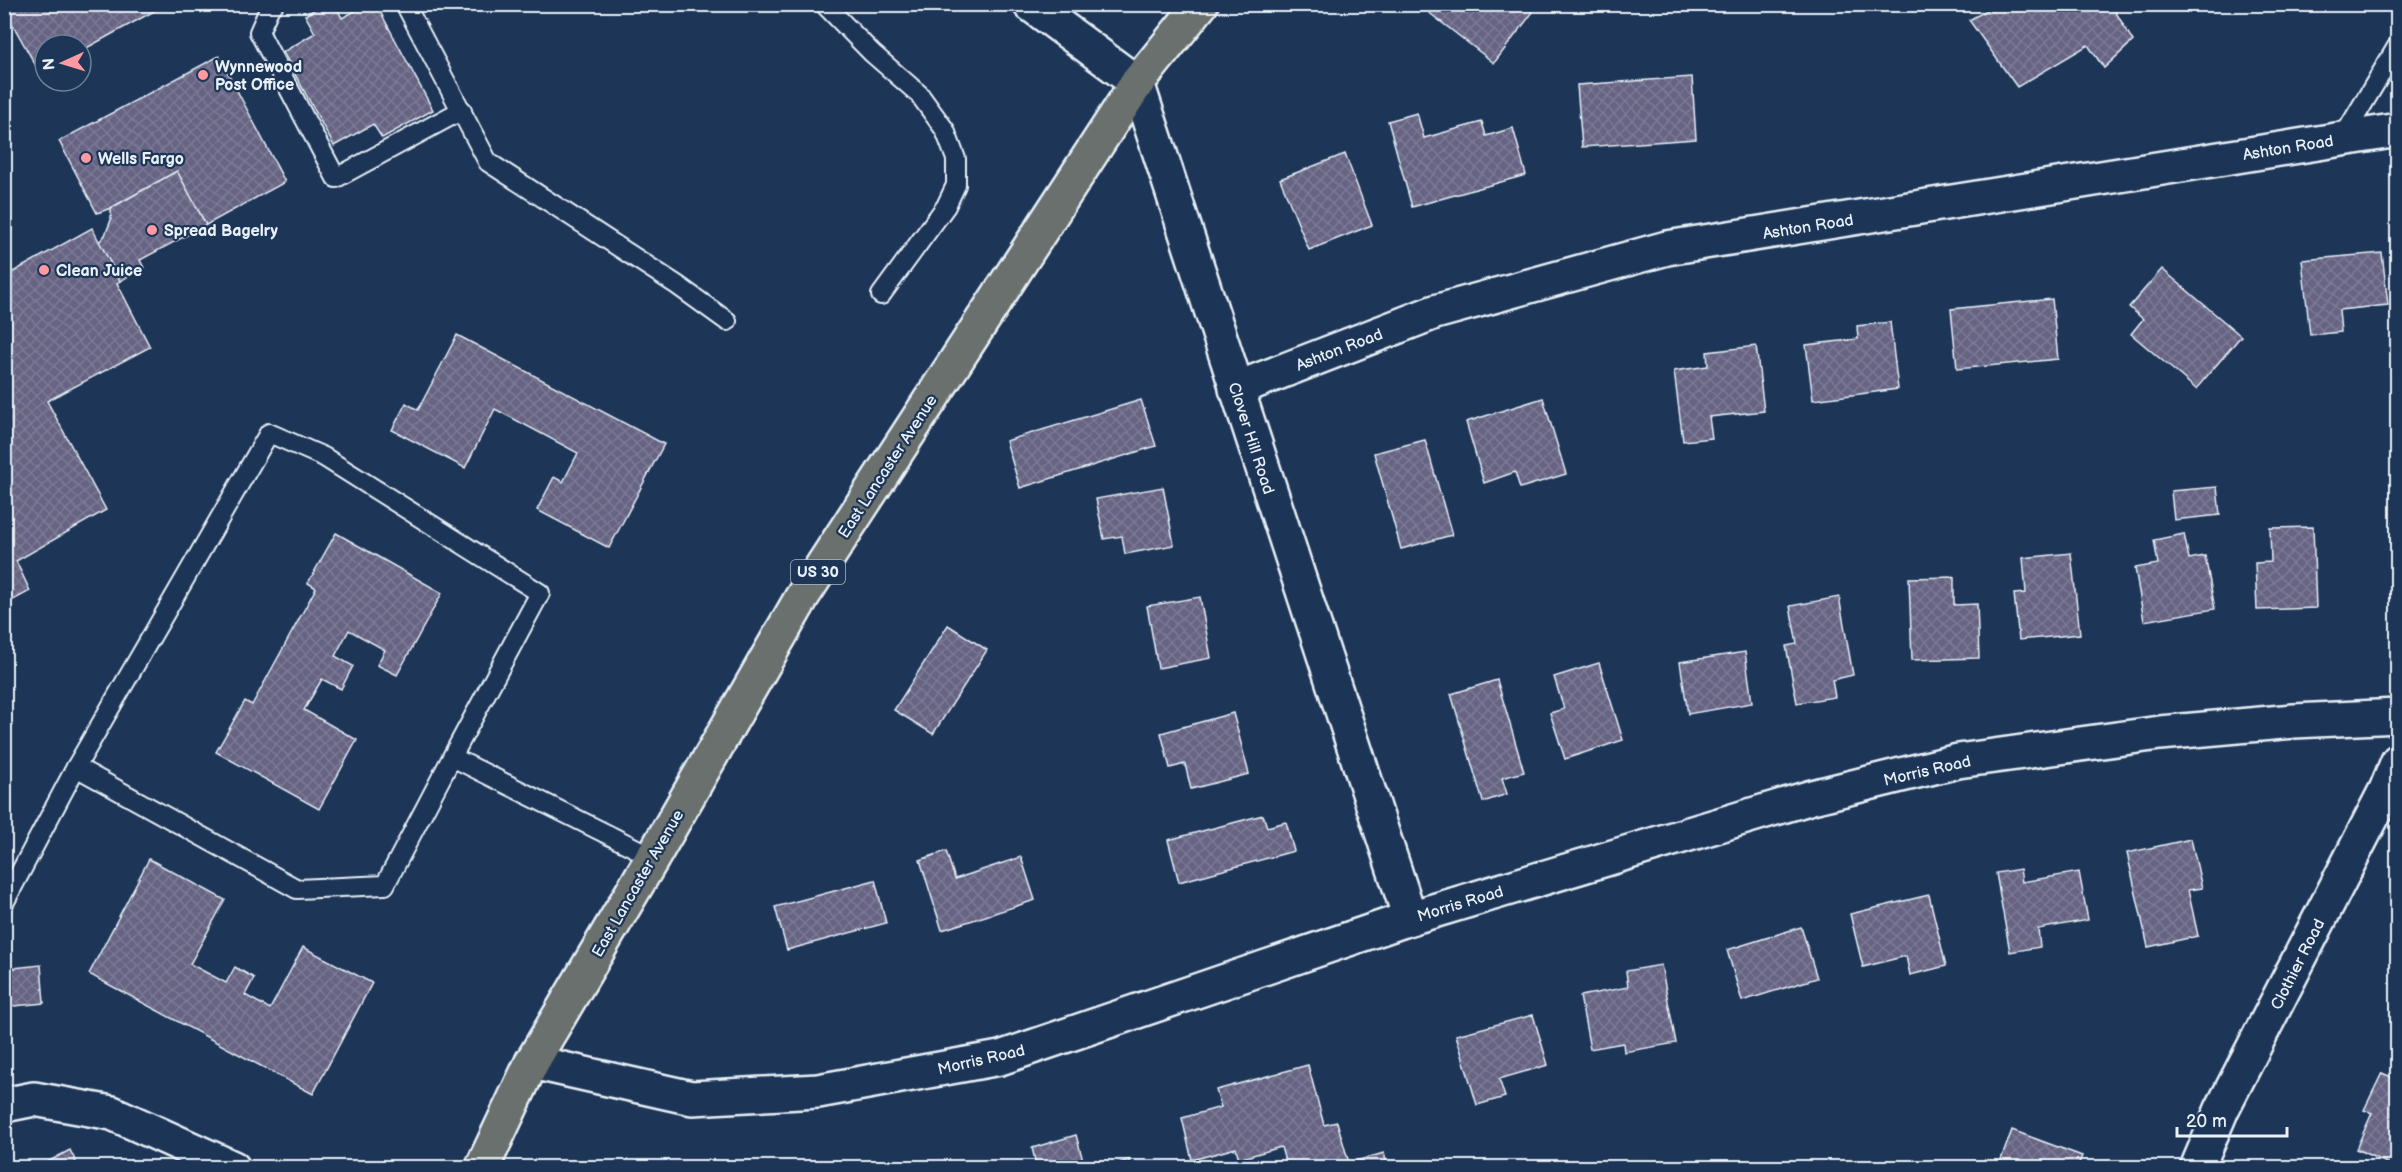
<svg xmlns="http://www.w3.org/2000/svg" width="2402" height="1172" font-family="'Balsamiq Sans',sans-serif">
<defs>
<pattern id="building-cross-hatch" width="8" height="8" patternUnits="userSpaceOnUse" patternTransform="scale(1.5)"><rect width="8" height="8" fill="#666383"/><path d="M0 0l8 8M0 8l8-8" fill="none" stroke="#7c7a95"/></pattern>
</defs>
<rect width="100%" height="100%" fill="#1d3557"/>
<filter id="ink" filterUnits="userSpaceOnUse"><feTurbulence type="fractalNoise" baseFrequency=".0167" numOctaves="2"/><feDisplacementMap in="SourceGraphic" scale="12" xChannelSelector="R" yChannelSelector="G"/><feConvolveMatrix kernelMatrix="1 2 1 2 8 2 1 2 1" color-interpolation-filters="sRGB"/></filter>
<g filter="url(#ink)">
<!-- building -->
<g fill="url(#building-cross-hatch)" stroke="#e8f1f8" stroke-width="1.5">
<path d="M 4,4 L 167,4 L 81,51 L 81,45 L 45,45 L 45,71 L 40,73 L 4,9 Z"/>
<path d="M 324,4 L 335,4 L 342,18 L 368,4 L 376,4 L 433,110 L 382,138 L 373,124 L 334,146 L 283,52 L 315,33 L 305,15 Z"/>
<path d="M 1418,4 L 1523,4 L 1533,12 L 1494,63 Z"/>
<path d="M 1998,4 L 2111,4 L 2133,41 L 2104,68 L 2088,45 L 2017,87 L 1969,20 Z"/>
<path d="M 219,56 L 285,182 L 206,225 L 177,171 L 111,208 L 97,213 L 59,141 Z"/>
<path d="M 1692,77 L 1696,139 L 1582,147 L 1577,85 Z"/>
<path d="M 1417,113 L 1424,138 L 1482,122 L 1486,136 L 1513,128 L 1526,175 L 1412,207 L 1388,121 Z"/>
<path d="M 1345,154 L 1372,225 L 1309,250 L 1280,179 Z"/>
<path d="M 177,171 L 206,225 L 140,260 L 144,268 L 120,281 L 99,242 L 105,235 L 111,220 L 111,208 Z"/>
<path d="M 92,228 L 120,281 L 117,283 L 150,347 L 47,401 L 106,510 L 16,561 L 30,591 L 4,605 L 4,277 Z"/>
<path d="M 2382,253 L 2388,305 L 2339,310 L 2341,332 L 2310,335 L 2302,260 Z"/>
<path d="M 2162,269 L 2241,336 L 2196,389 L 2131,334 L 2143,319 L 2129,307 Z"/>
<path d="M 2052,299 L 2058,359 L 1957,369 L 1951,309 Z"/>
<path d="M 1890,322 L 1898,389 L 1813,400 L 1806,345 L 1858,339 L 1857,326 Z"/>
<path d="M 457,335 L 664,444 L 609,548 L 537,510 L 554,477 L 563,482 L 578,453 L 495,409 L 465,468 L 392,430 L 406,403 L 418,410 Z"/>
<path d="M 1756,346 L 1764,411 L 1709,417 L 1712,438 L 1683,441 L 1674,371 L 1708,366 L 1707,352 Z"/>
<path d="M 1543,398 L 1566,474 L 1520,488 L 1515,472 L 1484,483 L 1466,422 Z"/>
<path d="M 1141,400 L 1156,446 L 1020,488 L 1006,441 Z"/>
<path d="M 1425,440 L 1452,535 L 1401,549 L 1374,453 Z"/>
<path d="M 1163,487 L 1174,545 L 1125,554 L 1122,536 L 1104,539 L 1096,499 Z"/>
<path d="M 2217,487 L 2220,515 L 2174,520 L 2171,491 Z"/>
<path d="M 2394,521 L 2398,521 L 2398,603 L 2397,603 Z"/>
<path d="M 2313,527 L 2316,608 L 2257,610 L 2255,563 L 2271,562 L 2270,528 Z"/>
<path d="M 336,533 L 442,593 L 397,675 L 377,665 L 385,650 L 349,630 L 335,656 L 353,666 L 341,689 L 322,679 L 304,710 L 357,740 L 319,809 L 216,752 L 245,701 L 252,705 L 316,588 L 308,583 Z"/>
<path d="M 2184,534 L 2189,559 L 2205,556 L 2215,609 L 2144,621 L 2135,568 L 2158,564 L 2154,540 Z"/>
<path d="M 2071,553 L 2080,634 L 2019,640 L 2014,594 L 2026,593 L 2023,558 Z"/>
<path d="M 1954,577 L 1954,605 L 1977,604 L 1979,658 L 1912,660 L 1909,578 Z"/>
<path d="M 1200,597 L 1211,658 L 1158,668 L 1147,606 Z"/>
<path d="M 1839,597 L 1853,675 L 1832,680 L 1835,697 L 1797,703 L 1786,646 L 1797,644 L 1790,606 Z"/>
<path d="M 948,625 L 987,650 L 933,734 L 894,710 Z"/>
<path d="M 1745,652 L 1752,703 L 1688,714 L 1680,662 Z"/>
<path d="M 1599,663 L 1623,740 L 1565,759 L 1550,713 L 1564,709 L 1554,677 Z"/>
<path d="M 1497,680 L 1524,772 L 1502,778 L 1507,794 L 1483,802 L 1451,694 Z"/>
<path d="M 1233,713 L 1249,774 L 1191,789 L 1185,764 L 1170,768 L 1161,733 Z"/>
<path d="M 1263,815 L 1267,827 L 1286,822 L 1294,851 L 1179,882 L 1168,840 Z"/>
<path d="M 2191,839 L 2202,888 L 2188,890 L 2198,936 L 2148,947 L 2127,853 Z"/>
<path d="M 946,851 L 955,879 L 1021,857 L 1035,900 L 942,930 L 920,860 Z"/>
<path d="M 149,859 L 225,900 L 190,964 L 226,983 L 235,967 L 254,978 L 245,995 L 270,1009 L 303,947 L 372,983 L 313,1094 L 89,974 Z"/>
<path d="M 2020,869 L 2022,882 L 2079,872 L 2088,920 L 2038,929 L 2040,947 L 2010,952 L 1996,873 Z"/>
<path d="M 875,880 L 886,923 L 787,950 L 775,907 Z"/>
<path d="M 1929,895 L 1946,966 L 1910,975 L 1906,956 L 1863,967 L 1850,914 Z"/>
<path d="M 1801,927 L 1817,978 L 1742,1001 L 1727,950 Z"/>
<path d="M 41,965 L 44,1003 L 4,1007 L 4,969 Z"/>
<path d="M 1661,965 L 1676,1043 L 1624,1052 L 1623,1043 L 1590,1049 L 1580,996 L 1628,987 L 1626,971 Z"/>
<path d="M 1533,1015 L 1548,1065 L 1499,1079 L 1505,1097 L 1477,1105 L 1456,1035 Z"/>
<path d="M 1308,1065 L 1324,1125 L 1337,1122 L 1349,1163 L 1384,1153 L 1388,1168 L 1287,1168 L 1281,1147 L 1239,1159 L 1236,1148 L 1192,1160 L 1182,1118 L 1221,1107 L 1216,1090 Z"/>
<path d="M 2382,1073 L 2398,1080 L 2398,1168 L 2356,1149 L 2372,1113 L 2364,1110 Z"/>
<path d="M 2012,1130 L 2082,1156 L 2077,1168 L 1998,1168 Z"/>
<path d="M 1076,1135 L 1085,1168 L 1037,1168 L 1032,1148 Z"/>
<path d="M 70,1150 L 79,1168 L 36,1168 Z"/>
<path d="M 1129,1160 L 1131,1168 L 1101,1168 Z"/>
</g>
<g fill="none" stroke-linecap="round" stroke-linejoin="round">
<!-- service casing -->
<g stroke="#e8f1f8" stroke-width="22">
<g id="service">
<path d="M 274,4 L 270,7 L 259,32 L 336,178 L 462,110"/>
<path d="M 405,4 L 488,162 L 677,285 L 727,321"/>
<path d="M 824,4 L 872,53 L 919,94 L 945,130 L 956,159 L 956,185 L 946,206 L 881,295"/>
<path d="M 2342,139 L 2398,45"/>
<path d="M 452,757 L 540,593 L 324,457 L 269,433 L 76,767 L 297,889 L 385,885 L 452,757 L 653,857"/>
<path d="M 4,903 L 76,767"/>
</g>
</g>
<!-- minor casing -->
<g stroke="#e8f1f8" stroke-width="38">
<g id="minor">
<path d="M 1030,4 L 1137,83 L 1410,918"/>
<path d="M 1236,389 L 1435,312 L 1667,248 L 2398,130"/>
<path d="M 532,1062 L 692,1098 L 818,1091 L 1000,1058 L 1410,918 L 1812,797 L 1958,761 L 2160,733 L 2294,721 L 2398,716"/>
<path d="M 4,1105 L 34,1099 L 112,1113 L 233,1168"/>
<path d="M 2197,1168 L 2222,1109 L 2386,790 L 2398,761"/>
</g>
</g>
<!-- trunk casing -->
<g stroke="#e8f1f8" stroke-width="38">
<path id="trunk" d="M 482,1168 L 532,1062 L 653,857 L 802,597 L 1137,83 L 1201,4"/>
</g>
<!-- service -->
<use href="#service" stroke="#1d3557" stroke-width="18"/>
<!-- minor -->
<use href="#minor" stroke="#1d3557" stroke-width="33"/>
<!-- trunk -->
<use href="#trunk" stroke="#6b706d" stroke-width="33"/>
</g>
</g>
<!-- markers -->
<g fill="#ff9aa2" stroke="#1d3557" stroke-width="2">
<circle cx="203" cy="75" r="6"/>
<circle cx="86" cy="158" r="6"/>
<circle cx="152" cy="230" r="6"/>
<circle cx="44" cy="270" r="6"/>
</g>
<g text-anchor="middle" stroke-width="4.5" stroke-linejoin="round" paint-order="stroke">
<!-- shield labels -->
<rect fill="#1d3557" stroke="#abb9c8" stroke-width="1.5" x="791" y="560" width="54" height="24" rx="4.5"/>
<g font-size="15" font-weight="bold" fill="#e8f1f8">
<text x="818" y="577">US 30</text>
</g>
<!-- poi labels -->
<g font-size="16" font-weight="bold" fill="#e8f1f8" stroke="#1d3557" text-anchor="start">
<text x="215" y="72">Wynnewood<tspan x="215" dy="18">Post Office</tspan></text>
<text x="98" y="164">Wells Fargo</text>
<text x="164" y="236">Spread Bagelry</text>
<text x="56" y="276">Clean Juice</text>
</g>
<!-- street labels -->
<g font-size="16" fill="#e8f1f8" stroke="#1d3557">
<text transform="translate(2288 147) rotate(-9)" y="6">Ashton Road</text>
<text transform="translate(1808 226) rotate(-9)" y="6">Ashton Road</text>
<text transform="translate(1339 349) rotate(-21)" y="6">Ashton Road</text>
<text transform="translate(1252 438) rotate(72)" y="6">Clover Hill Road</text>
<text transform="translate(887 466) rotate(-57)" y="6">East Lancaster Avenue</text>
<text transform="translate(1927 770) rotate(-13)" y="6">Morris Road</text>
<text transform="translate(637 883) rotate(-60)" y="6">East Lancaster Avenue</text>
<text transform="translate(1460 903) rotate(-17)" y="6">Morris Road</text>
<text transform="translate(2297 964) rotate(-63)" y="6">Clothier Road</text>
<text transform="translate(981 1059) rotate(-13)" y="6">Morris Road</text>
</g>
</g>
<!-- margin -->
<rect width="2402" height="1172" fill="none" stroke="#1d3557" stroke-width="24"/>
<rect x="12" y="12" width="2378" height="1148" fill="none" stroke="#e8f1f8" stroke-width="2" filter="url(#ink)"/>
<!-- north arrow -->
<g transform="translate(63 63) rotate(266)"><circle r="28" fill="#1d3557" stroke="#6e8097" stroke-width="1.5"/>
<path d="M0-4.5L10 22L0 15L-10 22Z" fill="#ff9aa2"/>
<text y="-9" font-size="16" font-weight="bold" text-anchor="middle" fill="#e8f1f8">N</text>
</g>
<!-- scale -->
<path d="M2177 1127v9h110v-9" fill="none" stroke="#e8f1f8" stroke-width="3"/>
<text x="2186" y="1127" font-size="18" fill="#e8f1f8" stroke="#1d3557" stroke-width="4.5" paint-order="stroke">20 m</text>
</svg>
